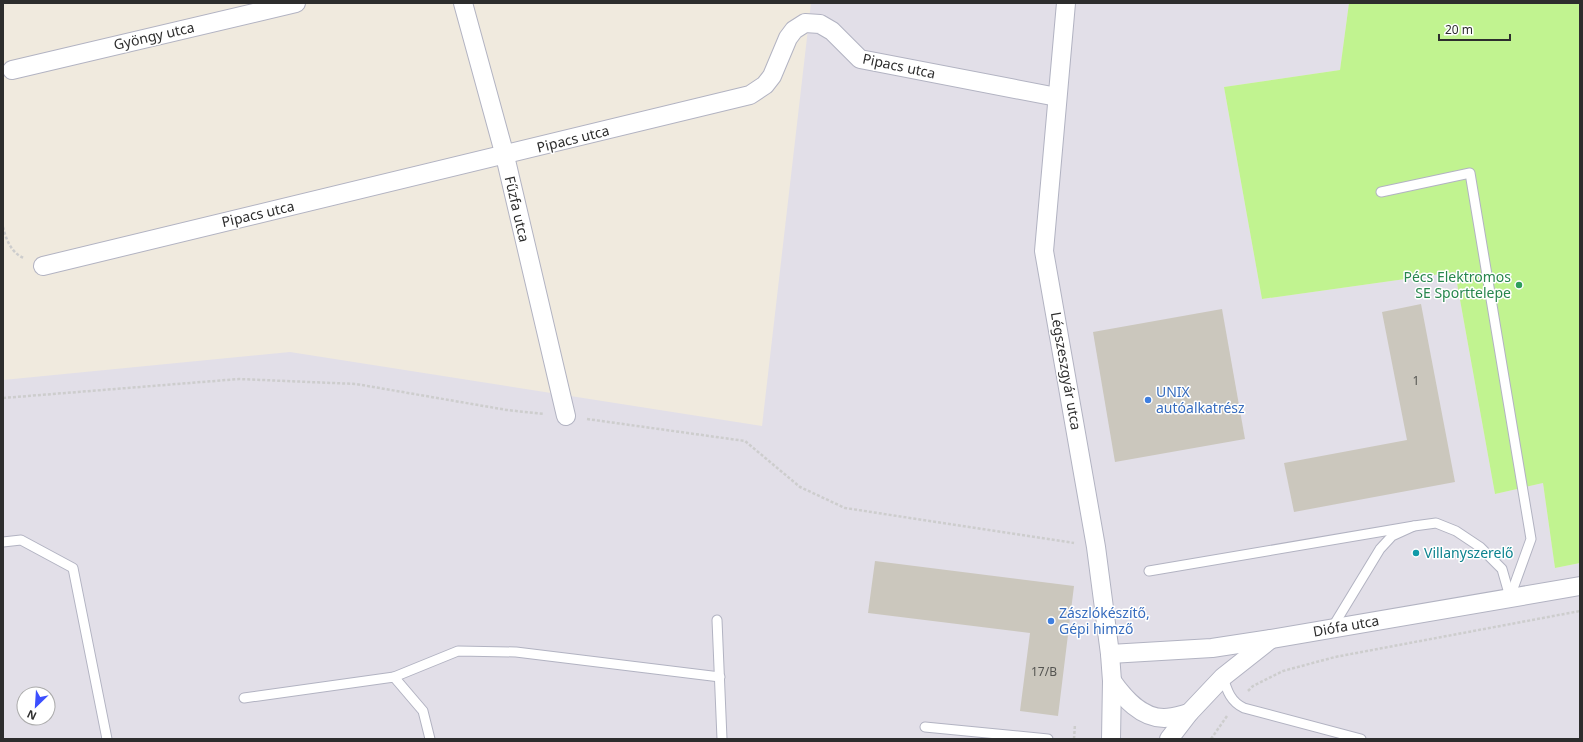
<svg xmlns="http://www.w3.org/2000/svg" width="1583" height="742" font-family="'Noto Sans',sans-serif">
<rect width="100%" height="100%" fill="#f0eade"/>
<!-- industrial -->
<path fill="#e2dfe8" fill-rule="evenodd" d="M 811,3 L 1349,3 L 1340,70 L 1224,87 L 1262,299 L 1455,272 L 1495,494 L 1543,483 L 1555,568 L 1580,563 L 1580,739 L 3,739 L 3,380 L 290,352 L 762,426 ZM 24,694 L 48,694 L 48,718 L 24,718 Z"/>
<!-- pitch -->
<path fill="#c1f390" d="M 1349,3 L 1580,3 L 1580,563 L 1555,568 L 1543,483 L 1495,494 L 1455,272 L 1262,299 L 1224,87 L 1340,70 Z"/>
<!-- building -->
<g fill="#cbc7bd">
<path d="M 1421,304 L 1455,482 L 1294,512 L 1284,463 L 1407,440 L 1382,312 Z"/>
<path d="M 1222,309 L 1245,439 L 1115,462 L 1093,332 Z"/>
<path d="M 875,561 L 1074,586 L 1058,716 L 1020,711 L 1030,633 L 868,613 Z"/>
</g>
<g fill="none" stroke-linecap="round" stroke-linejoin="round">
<!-- lane casing -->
<g stroke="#b2b3c2" stroke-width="11">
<g id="lane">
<path d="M 1381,192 L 1470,173 L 1531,539 L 1510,597"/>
<path d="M 3,542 L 21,540 L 73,568 L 107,739"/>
<path d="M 1149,571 L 1414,526"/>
<path d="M 717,620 L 722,739"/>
<path d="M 1332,628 L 1380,549 L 1392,536 L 1414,526 L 1436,523 L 1456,531 L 1480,547 L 1502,569 L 1510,597"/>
<path d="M 394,677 L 458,651 L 516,652 L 720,677"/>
<path d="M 1223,677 C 1227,691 1231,702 1244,708 L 1361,739"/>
<path d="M 244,698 L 394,677 L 423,711 L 430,739"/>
<path d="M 925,727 L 1048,739"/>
</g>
</g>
<!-- street casing -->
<g stroke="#b2b3c2" stroke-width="20">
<g id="street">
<path d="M 463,3 L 505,156 L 566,416"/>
<path d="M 1066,3 L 1044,251 L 1096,547 L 1110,654 L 1112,681 L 1111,739"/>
<path d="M 12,70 L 296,3"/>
<path d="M 43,266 L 750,95 L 765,85 L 772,76 L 788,38 L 794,30 L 805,23 L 820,24 L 832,31 L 860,59 L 1057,97"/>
<path d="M 1110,654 L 1212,648 L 1271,639 L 1580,586"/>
<path d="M 1112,681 C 1124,698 1141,718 1164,718 C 1172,718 1181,715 1189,713"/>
<path d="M 1169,739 L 1189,713 L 1223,677 L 1271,639"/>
</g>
</g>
<!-- path -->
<g stroke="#cdcdcd" stroke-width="2.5" stroke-dasharray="3 2" stroke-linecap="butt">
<path d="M 3,227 C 6,239 11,253 24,258"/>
<path d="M 3,398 L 239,379 L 356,384 L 507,410 L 544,414"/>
<path d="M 587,419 L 745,441 L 800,487 L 845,508 L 1074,543"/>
<path d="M 1248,691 L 1253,686 L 1283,671 L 1335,657 L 1580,611"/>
<path d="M 1074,739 L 1075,724"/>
<path d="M 1211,739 L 1227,716"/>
</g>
<!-- lane -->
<use href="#lane" stroke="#fff" stroke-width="9"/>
<!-- street -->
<use href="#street" stroke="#fff" stroke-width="18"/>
</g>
<!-- markers -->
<circle fill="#2e9e5b" stroke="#fff" stroke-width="1.5" cx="1519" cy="285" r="4"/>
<g fill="#3f7fe0" stroke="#fff" stroke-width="1.5">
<circle cx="1148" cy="400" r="4"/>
<circle cx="1051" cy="621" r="4"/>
</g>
<circle fill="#0f9aa8" stroke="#fff" stroke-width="1.5" cx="1416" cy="553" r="4"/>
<g text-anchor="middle" stroke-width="3" stroke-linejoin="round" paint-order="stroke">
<!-- number labels -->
<g font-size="12" fill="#545451">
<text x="1416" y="385">1</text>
<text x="1044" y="676">17/B</text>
</g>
<!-- street labels -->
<g font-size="14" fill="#2d2d2d" stroke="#fff">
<text transform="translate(154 36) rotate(-13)" y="5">Gyöngy utca</text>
<text transform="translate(899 66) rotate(12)" y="5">Pipacs utca</text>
<text transform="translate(573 139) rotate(-14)" y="5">Pipacs utca</text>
<text transform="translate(517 209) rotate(77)" y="5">Fűzfa utca</text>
<text transform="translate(258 214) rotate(-13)" y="5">Pipacs utca</text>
<text transform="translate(1066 371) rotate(80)" y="5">Légszeszgyár utca</text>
<text transform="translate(1346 626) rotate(-10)" y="5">Diófa utca</text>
</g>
<!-- leisure labels -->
<g font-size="14" fill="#27864d" stroke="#fff" text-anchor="end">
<text x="1511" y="282">Pécs Elektromos<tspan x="1511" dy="16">SE Sporttelepe</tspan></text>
</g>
<!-- shop labels -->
<g font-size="14" fill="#366cbe" stroke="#fff" text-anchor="start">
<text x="1156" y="397">UNIX<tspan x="1156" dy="16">autóalkatrész</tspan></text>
<text x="1059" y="618">Zászlókészítő,<tspan x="1059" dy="16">Gépi himző</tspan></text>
</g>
<!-- culture labels -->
<g font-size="14" fill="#0d838f" stroke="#fff" text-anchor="start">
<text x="1424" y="558">Villanyszerelő</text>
</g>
</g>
<!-- border -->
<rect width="1583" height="742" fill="none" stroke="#2d2d2d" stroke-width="8"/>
<!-- north arrow -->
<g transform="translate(36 706) rotate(205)"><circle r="19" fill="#ffffff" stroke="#ababab"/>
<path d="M0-3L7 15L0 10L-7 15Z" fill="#3c4fff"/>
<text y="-6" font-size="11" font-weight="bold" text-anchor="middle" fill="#2d2d2d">N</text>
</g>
<!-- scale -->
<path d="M1439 34v6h71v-6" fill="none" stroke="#2d2d2d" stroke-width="2"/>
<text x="1445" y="34" font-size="12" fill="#2d2d2d" stroke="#ffffff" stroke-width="3" paint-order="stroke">20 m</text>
</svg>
